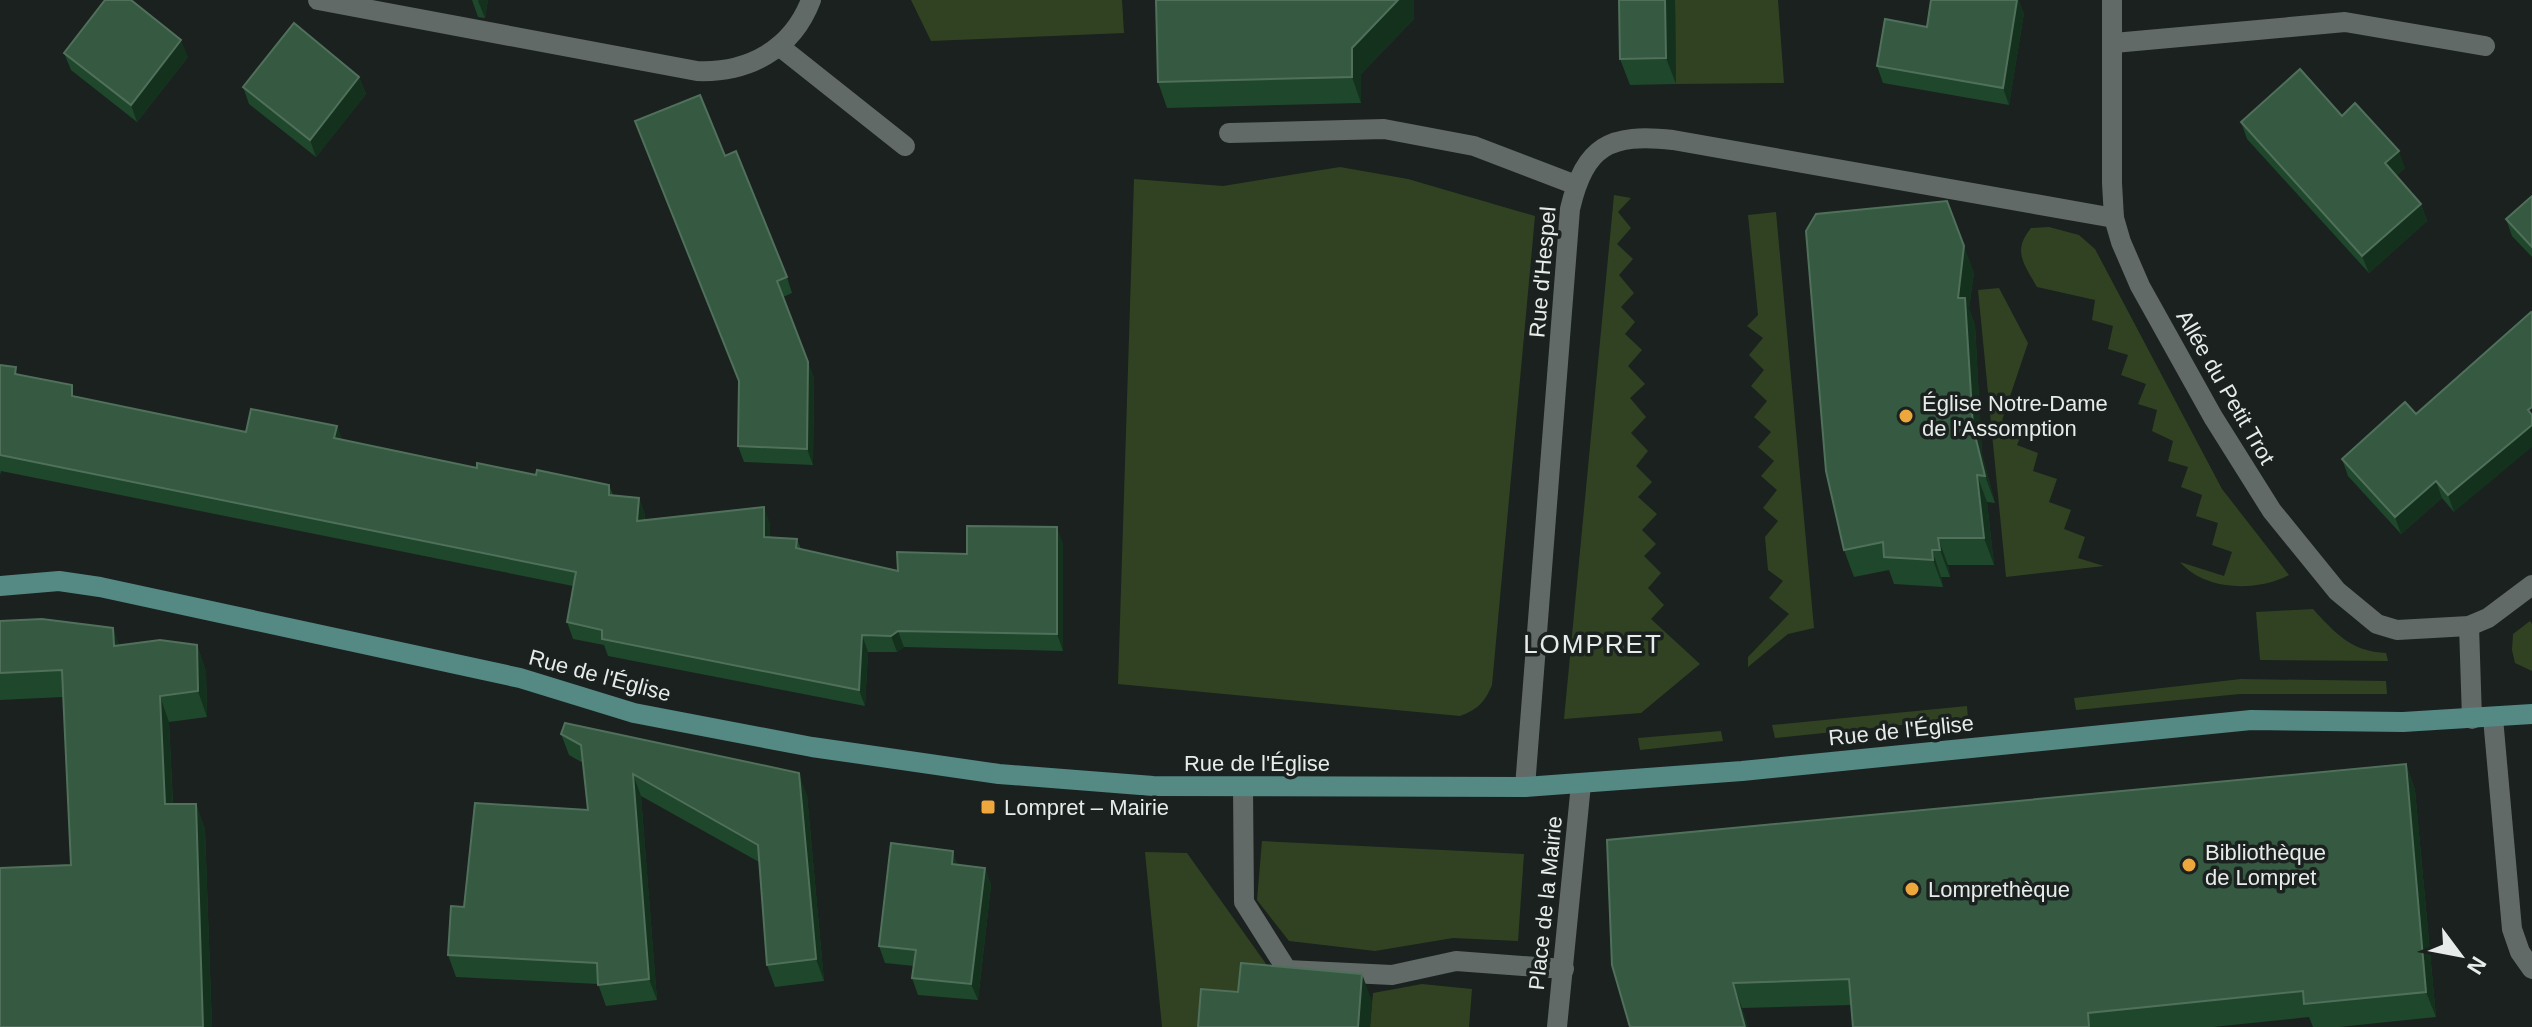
<svg xmlns="http://www.w3.org/2000/svg" width="2532" height="1027" font-family="Helvetica,sans-serif">
<rect width="100%" height="100%" fill="#1a211e"/>
<!-- green -->
<g fill="#314222">
<path d="M 911,0 L 1122,0 L 1124,33 L 931,41 Z"/>
<path d="M 1675,0 L 1778,0 L 1784,83 L 1676,84 Z"/>
<path d="M 1340,167 L 1408,179 L 1535,216 L 1492,685 C 1485,702 1477,710 1460,716 L 1118,684 L 1134,179 L 1223,186 Z"/>
<path d="M 1614,195 L 1631,198 L 1618,212 L 1631,228 L 1617,244 L 1633,259 L 1619,275 L 1634,293 L 1621,307 L 1635,322 L 1625,334 L 1642,350 L 1628,366 L 1645,384 L 1630,398 L 1646,417 L 1631,433 L 1648,451 L 1636,466 L 1652,482 L 1638,497 L 1657,514 L 1642,530 L 1656,544 L 1644,556 L 1661,573 L 1648,588 L 1664,605 L 1651,619 L 1700,664 L 1641,713 L 1564,719 Z"/>
<path d="M 1776,212 L 1814,628 L 1788,634 L 1748,667 L 1748,657 L 1789,614 L 1769,598 L 1783,581 L 1768,570 L 1765,537 L 1778,521 L 1763,508 L 1777,490 L 1761,476 L 1774,461 L 1758,447 L 1771,432 L 1754,417 L 1767,401 L 1751,386 L 1764,370 L 1749,355 L 1763,338 L 1747,326 L 1758,315 L 1748,215 Z"/>
<path d="M 2049,227 L 2079,235 L 2095,249 L 2222,489 L 2289,575 C 2257,592 2205,591 2180,562 L 2224,576 L 2232,552 L 2212,545 L 2218,523 L 2196,516 L 2202,495 L 2181,487 L 2188,467 L 2168,461 L 2173,441 L 2152,431 L 2157,410 L 2138,404 L 2146,384 L 2121,375 L 2128,355 L 2108,349 L 2113,326 L 2092,320 L 2095,300 L 2037,287 C 2024,264 2012,251 2031,228 Z"/>
<path d="M 1999,288 L 2028,343 L 2002,420 L 2024,429 L 2017,445 L 2038,453 L 2033,471 L 2057,479 L 2049,502 L 2071,510 L 2064,529 L 2085,537 L 2078,558 L 2104,566 L 2006,577 L 1978,290 Z"/>
<path d="M 2313,609 C 2335,633 2352,652 2386,653 L 2388,661 L 2260,660 L 2256,612 Z"/>
<path d="M 2530,621 L 2532,624 L 2532,671 L 2515,663 L 2512,650 L 2513,634 Z"/>
<path d="M 2241,679 L 2386,681 L 2387,694 L 2240,694 L 2076,710 L 2074,698 Z"/>
<path d="M 1967,706 L 1968,718 L 1775,738 L 1772,725 Z"/>
<path d="M 1721,731 L 1723,741 L 1640,750 L 1638,738 Z"/>
<path d="M 1262,841 L 1524,854 L 1518,941 L 1453,938 L 1375,951 L 1289,941 L 1257,900 Z"/>
<path d="M 1145,852 L 1187,853 L 1281,985 L 1210,1027 L 1162,1027 Z"/>
<path d="M 1422,984 L 1472,989 L 1469,1027 L 1370,1027 L 1373,993 Z"/>
</g>
<g fill="none" stroke-linecap="round" stroke-linejoin="round">
<!-- lane -->
<g stroke="#626a67" stroke-width="20">
<path d="M 779,46 L 905,146"/>
<path d="M 1229,133 L 1384,129 L 1474,146 L 1576,185"/>
<path d="M 1557,1027 L 1581,784"/>
</g>
<!-- street -->
<g stroke="#626a67" stroke-width="20">
<path d="M 318,0 L 697,71 C 748,73 792,50 811,0"/>
<path d="M 2112,0 L 2112,183 L 2114,218 L 2121,242 L 2140,286 L 2213,417 L 2272,511 L 2337,591 L 2377,624 L 2397,630 L 2469,626 L 2488,618 L 2532,585"/>
<path d="M 2114,43 L 2345,22 L 2485,46"/>
<path d="M 2469,626 L 2472,719"/>
<path d="M 2493,718 L 2512,929 L 2520,952 L 2532,969"/>
<path d="M 1243,787 L 1244,902 L 1287,970 L 1392,975 L 1456,961 L 1564,969"/>
<path d="M 1525,787 L 1570,209 C 1585,145 1610,133 1673,140 L 2114,218"/>
</g>
<!-- secondary -->
<path stroke="#548984" stroke-width="20" d="M 0,586 L 59,581 L 100,587 L 520,678 L 634,713 L 812,747 L 999,774 L 1153,786 L 1525,787 L 1742,771 L 2251,720 L 2403,722 L 2532,714"/>
</g>
<!-- wall -->
<g fill="#1f472c">
<path d="M 472,0 L 488,0 L 485,18 L 478,17 Z"/>
<path d="M 1675,0 L 1676,84 L 1630,85 L 1620,59 Z"/>
<path d="M 2024,13 L 2009,105 L 1883,83 L 1877,66 L 1927,27 Z"/>
<path d="M 1414,19 L 1361,74 L 1361,103 L 1167,108 L 1158,82 Z"/>
<path d="M 64,53 L 188,57 L 137,122 L 71,70 Z"/>
<path d="M 359,77 L 366,94 L 316,157 L 249,104 L 243,87 Z"/>
<path d="M 2342,116 L 2405,168 L 2396,176 L 2421,204 L 2427,221 L 2369,273 L 2247,139 L 2241,122 Z"/>
<path d="M 725,156 L 787,277 L 792,293 L 783,297 L 814,378 L 813,465 L 744,462 L 738,446 L 739,383 Z"/>
<path d="M 2532,196 L 2532,257 L 2512,236 L 2506,219 Z"/>
<path d="M 1974,272 L 1969,309 L 1975,325 L 1982,454 L 1995,503 L 1987,502 L 1994,565 L 1948,565 L 1950,577 L 1941,577 L 1943,587 L 1894,584 L 1889,570 L 1854,577 L 1844,550 Z"/>
<path d="M 2531,312 L 2454,512 L 2442,498 L 2401,534 L 2348,476 L 2342,459 L 2416,414 Z"/>
<path d="M 0,365 L 19,374 L 76,397 L 246,432 L 337,426 L 342,440 L 477,468 L 609,485 L 613,495 L 639,498 L 645,515 L 645,520 L 770,523 L 770,537 L 797,539 L 801,549 L 898,571 L 967,554 L 1063,543 L 1063,651 L 904,647 L 897,652 L 868,652 L 865,706 L 608,656 L 604,645 L 573,639 L 567,622 L 573,586 L 1,471 L 0,475 Z"/>
<path d="M 0,621 L 120,645 L 197,645 L 206,672 L 207,717 L 169,722 L 173,804 L 196,804 L 205,830 L 212,1027 L 0,1027 L 71,865 L 63,697 L 0,700 Z"/>
<path d="M 561,734 L 807,795 L 824,981 L 775,987 L 767,965 L 759,862 L 641,796 L 657,1000 L 606,1006 L 598,984 L 456,977 L 448,955 L 464,907 L 588,810 L 583,763 L 569,755 Z"/>
<path d="M 2406,764 L 2415,790 L 2436,1017 L 2339,1027 L 2313,1027 L 2309,1017 L 2213,1027 L 1853,1027 L 1851,1005 L 1742,1008 L 1748,1027 L 1630,1027 L 1612,965 Z"/>
<path d="M 958,865 L 985,868 L 991,885 L 978,1000 L 918,995 L 912,978 L 914,966 L 885,963 L 879,946 Z"/>
</g>
<!-- shaded-wall -->
<g fill="#14311e">
<path d="M 479,0 L 488,0 L 485,18 L 478,1 Z"/>
<path d="M 1398,0 L 1414,0 L 1414,19 L 1361,74 L 1361,103 L 1352,77 L 1352,48 Z"/>
<path d="M 1665,0 L 1675,0 L 1676,84 L 1666,58 Z"/>
<path d="M 2017,0 L 2019,0 L 2024,13 L 2009,105 L 2003,88 Z"/>
<path d="M 181,40 L 188,57 L 137,122 L 131,105 Z"/>
<path d="M 359,77 L 366,94 L 316,157 L 310,140 Z"/>
<path d="M 2399,151 L 2405,168 L 2391,180 L 2385,163 Z"/>
<path d="M 2421,204 L 2427,221 L 2369,273 L 2362,256 Z"/>
<path d="M 1964,246 L 1974,272 L 1969,309 L 1975,325 L 1982,454 L 1995,503 L 1985,476 L 1973,427 L 1958,298 Z"/>
<path d="M 808,362 L 814,378 L 813,465 L 807,449 Z"/>
<path d="M 2532,425 L 2532,447 L 2454,512 L 2448,495 Z"/>
<path d="M 337,426 L 343,442 L 334,438 Z"/>
<path d="M 1977,475 L 1987,502 L 1994,565 L 1984,538 Z"/>
<path d="M 2436,481 L 2442,498 L 2401,534 L 2395,517 Z"/>
<path d="M 639,498 L 645,515 L 643,537 L 637,521 Z"/>
<path d="M 764,507 L 770,523 L 770,553 L 764,537 Z"/>
<path d="M 1057,527 L 1063,543 L 1063,651 L 1057,634 Z"/>
<path d="M 1938,538 L 1948,565 L 1950,577 L 1940,550 Z"/>
<path d="M 1932,550 L 1941,577 L 1943,587 L 1933,560 Z"/>
<path d="M 113,628 L 123,654 L 114,646 Z"/>
<path d="M 898,631 L 904,647 L 897,652 L 891,636 Z"/>
<path d="M 862,635 L 868,652 L 865,706 L 859,690 Z"/>
<path d="M 197,645 L 206,672 L 207,717 L 198,691 Z"/>
<path d="M 160,696 L 169,722 L 174,831 L 165,804 Z"/>
<path d="M 2406,764 L 2415,790 L 2436,1017 L 2426,992 Z"/>
<path d="M 799,773 L 807,795 L 824,981 L 816,959 Z"/>
<path d="M 633,774 L 641,796 L 657,1000 L 649,979 Z"/>
<path d="M 196,804 L 205,830 L 212,1027 L 203,1027 Z"/>
<path d="M 953,851 L 959,868 L 952,864 Z"/>
<path d="M 985,868 L 991,885 L 978,1000 L 971,984 Z"/>
<path d="M 1362,974 L 1372,1001 L 1370,1027 L 1358,1027 Z"/>
<path d="M 1733,983 L 1742,1008 L 1748,1027 L 1745,1027 Z"/>
</g>
<!-- building -->
<g fill="#355941" stroke="#50705b" stroke-width="2">
<path d="M 105,0 L 131,0 L 181,40 L 131,105 L 64,53 Z"/>
<path d="M 1156,0 L 1398,0 L 1352,48 L 1352,77 L 1158,82 Z"/>
<path d="M 1619,0 L 1665,0 L 1666,58 L 1620,59 Z"/>
<path d="M 1931,0 L 2017,0 L 2003,88 L 1877,66 L 1885,19 L 1927,27 Z"/>
<path d="M 294,23 L 359,77 L 310,140 L 243,87 Z"/>
<path d="M 2300,69 L 2342,116 L 2355,103 L 2399,151 L 2385,163 L 2421,204 L 2362,256 L 2241,122 Z"/>
<path d="M 700,95 L 725,156 L 736,151 L 787,277 L 777,281 L 808,362 L 807,449 L 738,446 L 739,381 L 635,121 Z"/>
<path d="M 2532,196 L 2532,247 L 2506,219 Z"/>
<path d="M 1947,201 L 1964,246 L 1958,298 L 1965,298 L 1973,427 L 1985,476 L 1977,475 L 1984,538 L 1938,538 L 1940,550 L 1932,550 L 1933,560 L 1884,557 L 1883,542 L 1844,550 L 1826,471 L 1806,231 L 1816,214 Z"/>
<path d="M 2531,312 L 2532,313 L 2532,407 L 2528,410 L 2532,415 L 2532,425 L 2448,495 L 2436,481 L 2395,517 L 2342,459 L 2405,402 L 2416,414 Z"/>
<path d="M 0,365 L 16,367 L 15,374 L 72,385 L 72,396 L 246,432 L 251,409 L 337,426 L 334,438 L 477,468 L 477,463 L 536,475 L 537,470 L 609,485 L 609,495 L 639,498 L 637,521 L 764,507 L 764,537 L 797,539 L 796,548 L 898,571 L 897,552 L 967,554 L 967,526 L 1057,527 L 1057,634 L 898,631 L 891,636 L 862,635 L 859,690 L 602,639 L 602,630 L 567,622 L 576,572 L 0,455 Z"/>
<path d="M 42,619 L 113,628 L 114,646 L 160,640 L 197,645 L 198,691 L 160,696 L 165,804 L 196,804 L 203,1027 L 0,1027 L 0,868 L 71,865 L 62,670 L 0,673 L 0,621 Z"/>
<path d="M 565,723 L 799,773 L 816,959 L 767,965 L 758,845 L 633,774 L 649,979 L 598,985 L 597,963 L 448,955 L 451,906 L 464,907 L 475,803 L 588,810 L 581,745 L 561,734 Z"/>
<path d="M 2406,764 L 2426,992 L 2304,1004 L 2303,991 L 2088,1013 L 2089,1027 L 1853,1027 L 1849,979 L 1733,983 L 1745,1027 L 1630,1027 L 1612,965 L 1607,840 Z"/>
<path d="M 891,843 L 953,851 L 952,864 L 985,868 L 971,984 L 912,978 L 916,950 L 879,946 Z"/>
<path d="M 1241,963 L 1362,974 L 1358,1027 L 1198,1027 L 1201,989 L 1238,992 Z"/>
</g>
<!-- markers -->
<g fill="#eea73d" stroke="#1a211e" stroke-width="3">
<circle cx="1906" cy="416" r="8"/>
<rect x="980" y="799" width="16" height="16" rx="4"/>
<circle cx="2189" cy="865" r="8"/>
<circle cx="1912" cy="889" r="8"/>
</g>
<g text-anchor="middle" stroke-width="7" stroke-linejoin="round" paint-order="stroke">
<!-- street labels -->
<g font-size="22" fill="#e7ecea" stroke="#1a211e">
<text transform="translate(1542 272) rotate(-85)" y="8">Rue d'Hespel</text>
<text transform="translate(2226 387) rotate(60)" y="8">Allée du Petit Trot</text>
<text transform="translate(600 675) rotate(15)" y="8">Rue de l'Église</text>
<text transform="translate(1901 730) rotate(-6)" y="8">Rue de l'Église</text>
<text x="1257" y="771">Rue de l'Église</text>
<text transform="translate(1545 903) rotate(-84)" y="8">Place de la Mairie</text>
</g>
<!-- poi labels -->
<g font-size="22" fill="#e7ecea" stroke="#1a211e" text-anchor="start">
<text x="1922" y="411">Église Notre-Dame<tspan x="1922" dy="25">de l'Assomption</tspan></text>
<text x="1004" y="815">Lompret – Mairie</text>
<text x="2205" y="860">Bibliothèque<tspan x="2205" dy="25">de Lompret</tspan></text>
<text x="1928" y="897">Lomprethèque</text>
</g>
<!-- quarter labels -->
<g font-size="26" letter-spacing="2" fill="#e7ecea" stroke="#1a211e">
<text x="1593" y="653">LOMPRET</text>
</g>
</g>
<!-- north arrow -->
<g transform="translate(2460 955) rotate(122)" stroke="#1a211e" stroke-width="6" paint-order="stroke">
<path d="M0-6L14 30L0 20L-14 30Z" fill="#e7ecea"/>
<text y="-12" font-size="22" font-weight="bold" text-anchor="middle" fill="#e7ecea">N</text>
</g>
</svg>
